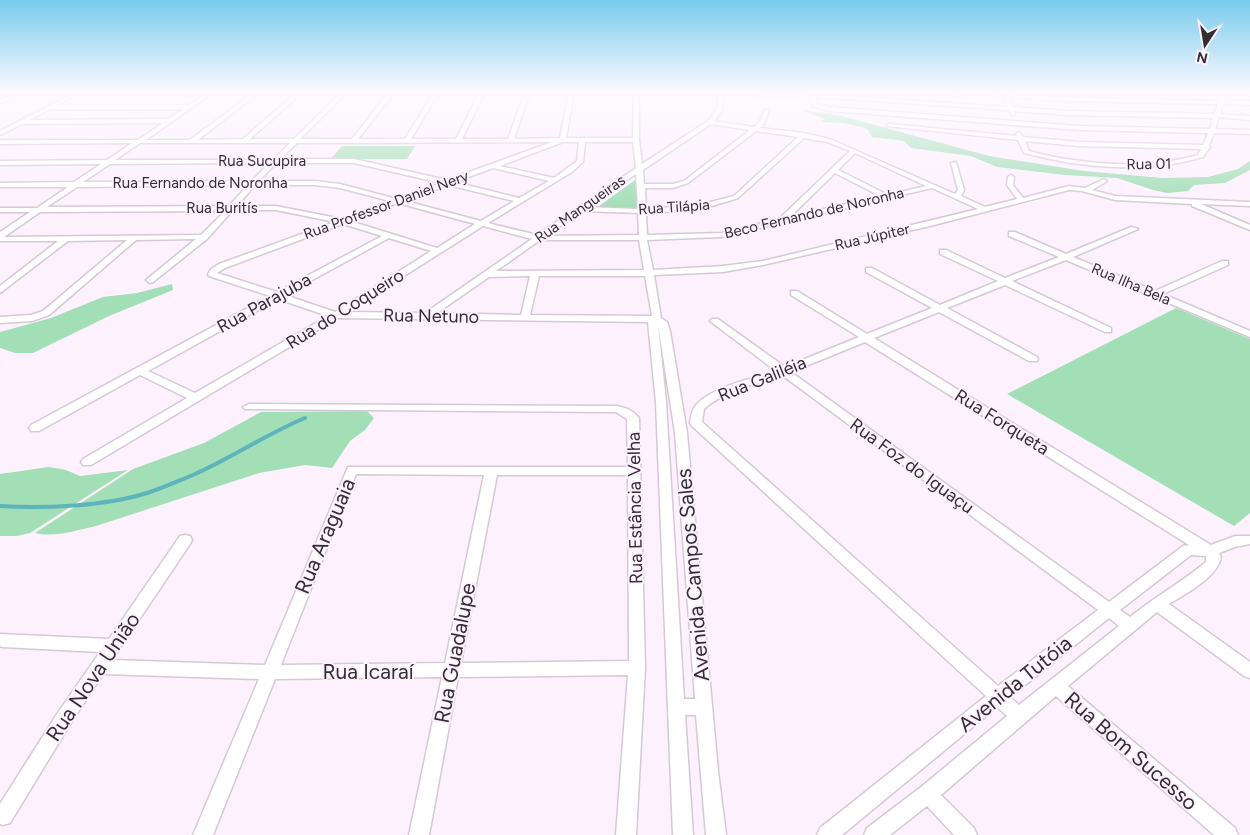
<svg xmlns="http://www.w3.org/2000/svg" width="1250" height="835" font-family="Figtree,sans-serif">
<rect width="100%" height="100%" fill="#fdf1fe"/>
<!-- green -->
<g fill="#a2deb6">
<path d="M 802,110 L 842,116 L 989,156 L 1084,171 L 1163,178 L 1208,177 L 1238,169 L 1250,161 L 1250,170 L 1225,183 L 1194,185 L 1188,191 L 1167,193 L 1153,190 L 1117,178 L 1065,175 L 997,167 L 971,156 L 911,148 L 904,141 L 872,137 L 868,130 L 862,127 L 842,123 L 821,122 L 825,119 Z"/>
<path d="M 342,146 L 415,146 L 407,159 L 331,159 Z"/>
<path d="M 635,180 L 638,209 L 595,209 Z"/>
<path d="M 172,284 L 173,290 L 109,316 L 33,353 L 15,353 L 0,348 L 0,332 L 51,318 L 103,297 L 137,293 Z"/>
<path d="M 1176,308 L 1250,339 L 1250,513 L 1234,526 L 1007,394 Z"/>
<path d="M 367,411 L 374,418 L 365,430 L 350,441 L 332,468 L 305,465 L 259,473 L 96,526 C 77,530 54,538 35,533 L 133,469 L 204,443 L 261,412 Z"/>
<path d="M 49,467 L 66,470 L 80,476 L 128,470 L 30,533 L 17,536 L 0,536 L 0,474 Z"/>
</g>
<g fill="none" stroke-linecap="round" stroke-linejoin="round">
<!-- stream-far1 -->
<path stroke="#5eb4bb" stroke-width="2.5" d="M 303,419 L 305,418"/>
<!-- stream -->
<path stroke="#5eb4bb" stroke-width="4" d="M 0,506 C 43,509 106,506 147,493 C 163,488 178,481 193,475 C 232,458 266,434 305,418"/>
<!-- minor casing -->
<g stroke="#d5c9d6" stroke-width="3">
<g id="minor">
<path d="M 0,92 L 82,92 L 57,105 L 189,105 L 209,92 L 214,92 L 146,140 L 190,140 L 254,92 L 260,92 L 198,140 L 243,139 L 297,92 L 303,92 L 250,139 L 294,139 L 342,92 L 348,92 L 300,139 L 352,139 L 389,92 L 395,92 L 358,139 L 405,139 L 434,92 L 439,92 L 411,139 L 456,139 L 480,92 L 485,92 L 462,139 L 508,139 L 525,92 L 530,92 L 514,139 L 560,138 L 569,92 L 574,92 L 566,138 L 633,138 L 634,92 L 639,92 L 639,140 L 642,164 L 708,121 L 716,111 L 719,95 L 647,94 L 645,92 L 808,94 L 808,92 L 812,92 L 813,94 L 1007,107 L 1004,97 L 951,92 L 1003,94 L 1003,92 L 1007,92 L 1008,94 L 1061,97 L 1219,101 L 1222,92 L 1226,92 L 1224,101 L 1250,101 L 1250,105 L 1223,104 L 1220,114 L 1250,116 L 1250,120 L 1219,117 L 1215,129 L 1250,130 L 1250,134 L 1214,133 L 1209,146 L 1210,147 L 1203,157 C 1146,174 1081,168 1024,153 L 1018,140 L 886,126 L 889,124 L 1017,136 L 1016,134 L 1019,132 L 1023,137 L 1079,142 L 1203,145 L 1208,133 L 1080,130 L 829,111 L 813,106 L 809,97 L 724,95 L 722,111 L 714,121 L 754,127 L 759,123 L 765,110 L 769,110 L 764,124 L 760,128 L 804,133 L 830,139 L 955,194 L 958,190 L 951,163 L 956,162 L 964,190 L 961,196 L 985,207 L 1017,199 L 1007,185 L 1008,177 L 1011,175 L 1014,177 L 1013,185 L 1023,198 L 1069,186 L 1085,188 L 1104,179 L 1107,181 L 1106,182 L 1092,190 L 1115,196 L 1250,202 L 1250,206 L 1201,204 L 1250,225 L 1250,230 L 1192,206 L 1192,204 L 1115,200 L 1082,191 L 1069,190 L 930,226 L 763,265 L 723,272 L 654,275 L 661,318 L 667,322 L 670,331 L 687,433 L 718,771 L 726,835 L 706,835 L 696,715 L 685,715 L 693,835 L 673,835 L 656,402 L 648,322 L 338,318 L 91,465 L 83,465 L 81,462 L 83,459 L 187,398 L 140,375 L 39,431 L 31,431 L 29,428 L 31,425 L 270,296 L 209,276 L 208,274 L 211,269 L 219,264 L 335,222 L 276,210 L 233,210 L 207,239 L 153,282 L 150,283 L 146,280 L 196,239 L 136,240 L 49,315 L 32,321 L 0,323 L 0,317 L 31,315 L 43,311 L 127,240 L 68,241 L 0,293 L 0,286 L 58,241 L 0,241 L 0,232 L 30,212 L 0,212 L 0,208 L 37,208 L 68,187 L 0,187 L 0,183 L 74,182 L 101,164 L 0,165 L 0,161 L 107,160 L 132,143 L 0,144 L 0,140 L 138,140 L 163,123 L 22,124 L 0,135 L 0,131 L 72,94 L 21,94 L 0,104 L 0,100 L 16,94 L 0,94 ZM 815,97 L 1008,110 L 1012,116 L 1015,114 L 1014,111 L 1067,115 L 1213,118 L 1210,129 L 1080,126 L 829,107 L 817,104 ZM 1009,97 L 1061,101 L 1218,104 L 1214,114 L 1067,111 L 1013,107 ZM 51,109 L 184,109 L 168,119 L 29,120 ZM 711,124 L 750,130 L 684,181 L 673,184 L 644,184 L 643,170 ZM 756,131 L 798,137 L 734,196 L 699,205 L 646,209 L 645,188 L 673,188 L 688,183 ZM 804,138 L 827,142 L 850,151 L 779,219 L 721,233 L 647,235 L 646,213 L 699,210 L 738,198 ZM 1025,141 L 1079,146 L 1201,149 L 1198,155 C 1145,170 1082,165 1029,151 ZM 552,142 L 447,180 L 354,159 L 280,159 L 297,143 ZM 563,142 L 579,142 L 577,161 L 554,178 L 500,166 ZM 585,142 L 633,142 L 636,168 L 537,235 L 488,223 L 572,172 L 583,162 ZM 140,143 L 290,143 L 273,160 L 115,160 ZM 855,153 L 926,186 L 888,195 L 838,170 ZM 269,163 L 252,181 L 83,182 L 110,164 ZM 276,163 L 354,163 L 441,183 L 397,199 L 340,184 L 315,181 L 259,181 ZM 493,168 L 549,181 L 519,198 L 455,182 ZM 835,173 L 880,196 L 790,217 ZM 636,174 L 638,209 L 587,207 ZM 248,185 L 229,206 L 47,207 L 77,187 ZM 255,185 L 315,185 L 340,188 L 390,201 L 342,219 L 276,206 L 237,206 ZM 448,185 L 514,201 L 481,221 L 405,201 ZM 932,188 L 978,209 L 763,261 L 723,266 L 653,270 L 647,240 L 721,237 ZM 398,203 L 475,224 L 437,248 L 350,221 ZM 225,211 L 201,235 L 4,237 L 40,212 ZM 581,211 L 638,213 L 639,235 L 546,236 ZM 343,224 L 382,236 L 277,292 L 217,273 L 225,268 ZM 483,226 L 532,239 L 425,313 L 347,312 ZM 389,238 L 431,251 L 335,312 L 285,295 ZM 540,240 L 639,240 L 644,270 L 496,271 ZM 530,276 L 521,315 L 437,313 L 489,277 ZM 539,276 L 645,276 L 652,316 L 530,315 ZM 278,299 L 328,316 L 195,393 L 148,371 ZM 658,324 L 675,433 L 695,699 L 684,699 L 666,402 Z"/>
<path d="M 1236,92 L 1250,92 L 1250,96 L 1237,93 Z"/>
<path d="M 1131,227 L 1138,229 L 1073,257 L 1155,291 L 1222,261 L 1228,261 L 1228,265 L 1163,294 L 1250,331 L 1250,337 L 1066,260 L 1012,281 L 1111,328 L 1111,332 L 1105,332 L 1005,285 L 947,308 L 1037,357 L 1038,359 L 1037,361 L 1029,361 L 939,312 L 874,338 L 1211,545 L 1235,536 L 1250,536 L 1250,544 L 1235,547 L 1219,553 L 1221,557 C 1218,577 1185,594 1169,604 L 1250,662 L 1250,678 L 1244,676 L 1157,612 L 1068,686 L 1235,828 L 1238,835 L 1214,835 L 1056,696 L 941,795 L 974,828 L 977,835 L 954,835 L 927,806 L 890,835 L 864,835 L 867,828 L 921,787 L 1007,716 L 997,707 L 842,835 L 817,835 L 820,828 L 986,696 L 692,426 L 690,423 C 691,416 692,410 696,405 C 712,387 753,378 776,371 L 710,321 L 712,319 L 718,319 L 785,367 L 859,337 L 791,295 L 791,291 L 797,291 L 867,334 L 932,308 L 866,272 L 866,268 L 872,268 L 940,305 L 998,281 L 940,254 L 940,250 L 946,250 L 1005,278 L 1059,257 L 1009,236 L 1009,232 L 1015,232 L 1066,254 ZM 865,342 L 1189,545 L 1183,546 L 1109,602 L 791,372 ZM 782,375 L 1098,610 L 998,686 L 702,422 L 704,409 C 725,390 756,384 782,375 ZM 1191,555 L 1206,556 L 1206,562 C 1182,582 1155,597 1130,617 L 1120,610 ZM 1109,618 L 1119,626 L 1019,705 L 1010,697 Z"/>
<path d="M 249,404 L 617,406 C 626,408 633,410 639,418 L 645,668 L 636,835 L 616,835 L 628,675 L 458,677 L 429,835 L 409,835 L 442,677 L 275,679 L 213,835 L 193,835 L 259,679 L 103,674 L 69,726 L 10,823 L 3,825 L 0,824 L 0,804 L 57,714 L 100,652 L 2,647 L 0,646 L 0,634 L 109,639 L 180,536 L 185,535 L 190,536 L 192,540 L 190,544 L 112,660 L 265,665 L 348,467 L 628,467 L 627,419 L 616,412 L 245,409 L 243,407 ZM 356,474 L 484,475 L 445,663 L 281,665 ZM 497,475 L 628,475 L 629,661 L 461,663 Z"/>
</g>
</g>
<!-- minor -->
<use href="#minor" fill="#fff" fill-rule="evenodd"/>
</g>
<!-- sky -->
<linearGradient id="sky" x2="0" y2="1"><stop stop-color="#78cbed"/><stop offset="0.44" stop-color="#fef9ff"/><stop offset="1" stop-color="#fef9ff" stop-opacity="0"/></linearGradient>
<rect width="1250" height="209" fill="url(#sky)"/>
<g text-anchor="middle" stroke-width="4" stroke-linejoin="round" paint-order="stroke">
<!-- far-street labels -->
<g font-size="15" fill="#332e33" stroke="#fdf1fe">
<text x="262" y="166">Rua Sucupira</text>
<text transform="translate(1149 164) rotate(-1)" y="5">Rua 01</text>
<text x="200" y="188">Rua Fernando de Noronha</text>
<text transform="translate(386 205) rotate(-20)" y="5">Rua Professor Daniel Nery</text>
<text transform="translate(674 207) rotate(-4)" y="5">Rua Tilápia</text>
<text x="222" y="213">Rua Buritís</text>
<text transform="translate(580 209) rotate(-35)" y="5">Rua Mangueiras</text>
<text transform="translate(814 213) rotate(-13)" y="5">Beco Fernando de Noronha</text>
<text transform="translate(872 237) rotate(-13)" y="5">Rua Júpiter</text>
<text transform="translate(1131 284) rotate(23)" y="5">Rua Ilha Bela</text>
</g>
<!-- street labels -->
<g font-size="18" fill="#332e33" stroke="#fdf1fe">
<text transform="translate(264 303) rotate(-29)" y="6">Rua Parajuba</text>
<text transform="translate(345 309) rotate(-32)" y="6">Rua do Coqueiro</text>
<text transform="translate(431 316) rotate(1)" y="6">Rua Netuno</text>
<text transform="translate(762 379) rotate(-22)" y="6">Rua Galiléia</text>
<text transform="translate(1002 422) rotate(32)" y="6">Rua Forqueta</text>
<text transform="translate(912 466) rotate(36)" y="6">Rua Foz do Iguaçu</text>
<text transform="translate(635 508) rotate(-91)" y="6">Rua Estância Velha</text>
</g>
<!-- near-street labels -->
<g font-size="21" fill="#332e33" stroke="#fdf1fe">
<text transform="translate(325 536) rotate(-67)" y="7">Rua Araguaia</text>
<text transform="translate(693 575) rotate(-95)" y="7">Avenida Campos Sales</text>
<text transform="translate(455 653) rotate(-79)" y="7">Rua Guadalupe</text>
<text x="368" y="679">Rua Icaraí</text>
<text transform="translate(93 677) rotate(-56)" y="7">Rua Nova União</text>
<text transform="translate(1015 684) rotate(-39)" y="7">Avenida Tutóia</text>
<text transform="translate(1131 751) rotate(41)" y="7">Rua Bom Sucesso</text>
</g>
</g>
<!-- north arrow -->
<g transform="translate(1205 45) rotate(192)" stroke="#fdf1fe" stroke-width="4" paint-order="stroke">
<path d="M0-4L9 19L0 12L-9 19Z" fill="#332e33"/>
<text y="-8" font-size="14" font-weight="bold" text-anchor="middle" fill="#332e33">N</text>
</g>
</svg>
